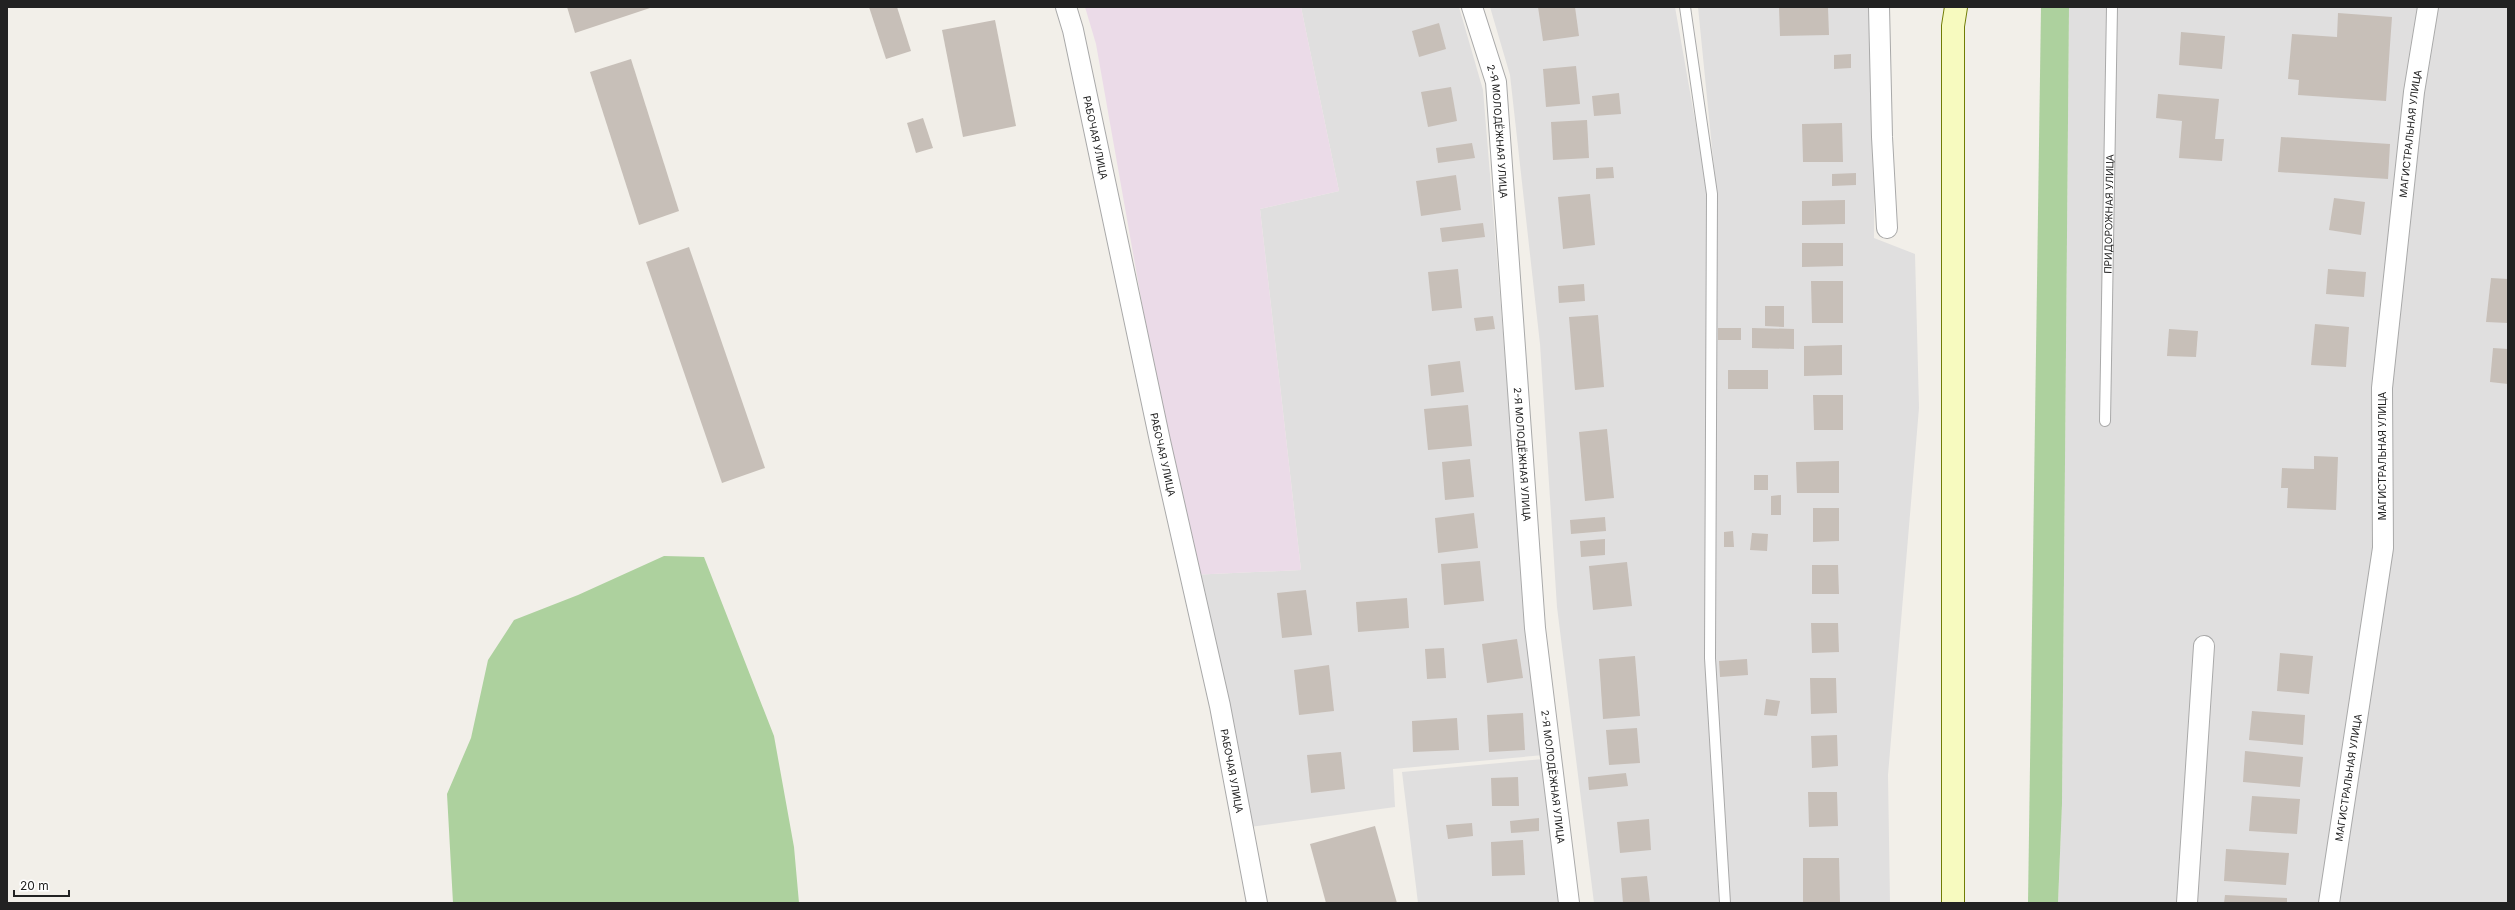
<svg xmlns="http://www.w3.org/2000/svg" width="2515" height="910" font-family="Inter,sans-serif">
<rect width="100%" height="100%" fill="#f2efe9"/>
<!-- residential -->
<g fill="#e0dfdf">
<path d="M 1301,7 L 1459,7 L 1483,90 L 1518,513 L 1544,755 L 1393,769 L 1395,807 L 1250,827 L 1190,575 L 1301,570 L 1260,209 L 1339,191 Z"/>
<path d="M 1490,7 L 1675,7 L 1708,194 L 1705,656 L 1719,903 L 1594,903 L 1557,607 L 1540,344 L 1510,75 Z"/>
<path d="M 1698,7 L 1875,7 L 1874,238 L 1915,254 L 1919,408 L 1888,775 L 1890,903 L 1730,903 L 1714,657 L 1717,198 Z"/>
<path d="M 2069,7 L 2508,7 L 2508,903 L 2058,903 L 2062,804 Z"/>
<path d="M 1543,759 L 1560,903 L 1418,903 L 1402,772 Z"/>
</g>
<!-- industrial -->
<path fill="#ebdbe8" d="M 1085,7 L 1301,7 L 1339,191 L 1260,209 L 1301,570 L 1190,575 L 1096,44 Z"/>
<!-- forest -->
<g fill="#add19e">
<path d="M 2041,7 L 2069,7 L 2062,804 L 2058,903 L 2028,903 Z"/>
<path d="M 664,556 L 704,557 L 774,736 L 794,847 L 799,903 L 453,903 L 447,794 L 471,738 L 488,660 L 514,620 L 578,595 Z"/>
</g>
<!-- building -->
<g fill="#c7bfb8">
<path d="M 567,7 L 653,7 L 575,33 Z"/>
<path d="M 869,7 L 897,7 L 911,51 L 886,59 Z"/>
<path d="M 1538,7 L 1575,7 L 1579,36 L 1543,41 Z"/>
<path d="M 1779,7 L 1828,7 L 1829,35 L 1780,36 Z"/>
<path d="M 2338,13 L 2392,17 L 2386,101 L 2298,95 L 2299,80 L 2288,79 L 2292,34 L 2337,37 Z"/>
<path d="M 995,20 L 1016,126 L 963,137 L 942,30 Z"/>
<path d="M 1439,23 L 1446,49 L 1419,57 L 1412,31 Z"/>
<path d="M 2181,32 L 2225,36 L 2222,69 L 2179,65 Z"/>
<path d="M 1851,54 L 1851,68 L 1834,69 L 1834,55 Z"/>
<path d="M 631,59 L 679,211 L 639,225 L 590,72 Z"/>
<path d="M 1576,66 L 1580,104 L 1546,107 L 1543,69 Z"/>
<path d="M 1451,87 L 1457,121 L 1428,127 L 1421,92 Z"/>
<path d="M 1619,93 L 1621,114 L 1594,116 L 1592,96 Z"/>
<path d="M 2158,94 L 2219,99 L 2215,139 L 2224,139 L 2222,161 L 2179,158 L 2182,121 L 2156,118 Z"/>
<path d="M 923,118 L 933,148 L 916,153 L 907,123 Z"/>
<path d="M 1587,120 L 1589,158 L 1553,160 L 1551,122 Z"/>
<path d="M 1842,123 L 1843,162 L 1803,162 L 1802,124 Z"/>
<path d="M 2281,137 L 2390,144 L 2388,179 L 2278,172 Z"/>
<path d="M 1472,143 L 1475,158 L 1438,163 L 1436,148 Z"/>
<path d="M 1613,167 L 1614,178 L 1596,179 L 1596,168 Z"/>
<path d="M 1856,173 L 1856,185 L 1832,186 L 1832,174 Z"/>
<path d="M 1456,175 L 1461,210 L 1421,216 L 1416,181 Z"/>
<path d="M 1590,194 L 1595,245 L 1563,249 L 1558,197 Z"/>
<path d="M 2334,198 L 2365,202 L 2361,235 L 2329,230 Z"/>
<path d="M 1845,200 L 1845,224 L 1802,225 L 1802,201 Z"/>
<path d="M 1483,223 L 1485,237 L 1442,242 L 1440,228 Z"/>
<path d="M 1802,243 L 1843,243 L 1843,266 L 1802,267 Z"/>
<path d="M 689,247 L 765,468 L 722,483 L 646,262 Z"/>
<path d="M 1458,269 L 1462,308 L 1432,311 L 1428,272 Z"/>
<path d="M 2328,269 L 2366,272 L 2364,297 L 2326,294 Z"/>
<path d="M 2491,278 L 2508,279 L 2508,323 L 2486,322 Z"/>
<path d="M 1811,281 L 1843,281 L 1843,323 L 1812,323 Z"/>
<path d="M 1584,284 L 1585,301 L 1559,303 L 1558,286 Z"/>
<path d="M 1765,306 L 1784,306 L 1784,327 L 1765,326 Z"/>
<path d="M 1598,315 L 1604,387 L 1575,390 L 1569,317 Z"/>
<path d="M 1493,316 L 1495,329 L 1476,331 L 1474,318 Z"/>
<path d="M 2315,324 L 2349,327 L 2346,367 L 2311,365 Z"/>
<rect x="1718" y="328" width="23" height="12"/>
<path d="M 1752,328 L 1794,329 L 1794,349 L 1752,348 Z"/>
<path d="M 2169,329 L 2198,331 L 2196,357 L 2167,356 Z"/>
<path d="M 1842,345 L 1842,375 L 1804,376 L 1804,346 Z"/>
<path d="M 2493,348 L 2508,349 L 2508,384 L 2490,382 Z"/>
<path d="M 1460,361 L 1464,392 L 1431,396 L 1428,365 Z"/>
<rect x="1728" y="370" width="40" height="19"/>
<path d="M 1813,395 L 1843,395 L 1843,430 L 1814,430 Z"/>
<path d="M 1468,405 L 1472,446 L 1428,450 L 1424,409 Z"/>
<path d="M 1607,429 L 1614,498 L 1585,501 L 1579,432 Z"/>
<path d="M 2314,456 L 2338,457 L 2336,510 L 2287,508 L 2288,488 L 2281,488 L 2282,468 L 2314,469 Z"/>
<path d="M 1470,459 L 1474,497 L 1445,500 L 1442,462 Z"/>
<path d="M 1839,461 L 1839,493 L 1797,493 L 1796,462 Z"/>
<rect x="1754" y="475" width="14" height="15"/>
<path d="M 1781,495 L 1781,515 L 1771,515 L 1771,496 Z"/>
<path d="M 1813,508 L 1839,508 L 1839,541 L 1813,542 Z"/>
<path d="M 1474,513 L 1478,548 L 1438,553 L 1435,518 Z"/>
<path d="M 1605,517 L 1606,531 L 1571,534 L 1570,520 Z"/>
<path d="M 1733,531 L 1734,547 L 1724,547 L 1724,532 Z"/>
<path d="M 1752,533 L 1768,534 L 1767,551 L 1750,550 Z"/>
<path d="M 1605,539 L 1605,555 L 1581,557 L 1580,541 Z"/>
<path d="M 1480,561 L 1484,601 L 1444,605 L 1441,564 Z"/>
<path d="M 1627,562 L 1632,606 L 1593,610 L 1589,566 Z"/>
<path d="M 1812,565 L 1838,565 L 1839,594 L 1812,594 Z"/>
<path d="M 1306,590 L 1312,635 L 1282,638 L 1277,593 Z"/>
<path d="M 1407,598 L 1409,628 L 1358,632 L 1356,602 Z"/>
<path d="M 1811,623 L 1838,623 L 1839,652 L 1812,653 Z"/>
<path d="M 1517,639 L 1523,678 L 1487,683 L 1482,644 Z"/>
<path d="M 1444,648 L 1446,678 L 1427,679 L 1425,649 Z"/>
<path d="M 2280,653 L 2313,656 L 2309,694 L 2277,691 Z"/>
<path d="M 1635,656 L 1640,716 L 1603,719 L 1599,659 Z"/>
<path d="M 1747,659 L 1748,675 L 1720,677 L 1719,661 Z"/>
<path d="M 1329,665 L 1334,711 L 1299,715 L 1294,670 Z"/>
<path d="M 1810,678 L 1836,678 L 1837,713 L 1811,714 Z"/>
<path d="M 1766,699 L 1780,701 L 1777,716 L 1764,715 Z"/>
<path d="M 2252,711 L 2305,715 L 2303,745 L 2249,740 Z"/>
<path d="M 1523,713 L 1525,750 L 1489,752 L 1487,715 Z"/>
<path d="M 1457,718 L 1459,750 L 1413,752 L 1412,721 Z"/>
<path d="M 1637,728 L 1640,763 L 1609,765 L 1606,730 Z"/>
<path d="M 1837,735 L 1838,766 L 1812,768 L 1811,736 Z"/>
<path d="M 2245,751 L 2303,757 L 2300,787 L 2243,782 Z"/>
<path d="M 1341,752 L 1345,789 L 1311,793 L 1307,755 Z"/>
<path d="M 1626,773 L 1628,786 L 1589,790 L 1588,777 Z"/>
<path d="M 1518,777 L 1519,806 L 1492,806 L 1491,778 Z"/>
<path d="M 1808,792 L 1837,792 L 1838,826 L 1809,827 Z"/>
<path d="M 2252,796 L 2300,799 L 2297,834 L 2249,831 Z"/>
<path d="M 1539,818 L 1539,831 L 1511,833 L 1510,821 Z"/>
<path d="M 1649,819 L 1651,850 L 1620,853 L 1617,822 Z"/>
<path d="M 1472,823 L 1473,836 L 1448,839 L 1446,825 Z"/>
<path d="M 1375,826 L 1397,903 L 1326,903 L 1310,844 Z"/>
<path d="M 1523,840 L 1525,875 L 1492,876 L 1491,842 Z"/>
<path d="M 2226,849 L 2289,853 L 2286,885 L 2224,881 Z"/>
<path d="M 1803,858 L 1839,858 L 1840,903 L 1803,903 Z"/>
<path d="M 1647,876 L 1650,903 L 1623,903 L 1621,878 Z"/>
<path d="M 2225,895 L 2287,898 L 2287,903 L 2224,903 Z"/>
</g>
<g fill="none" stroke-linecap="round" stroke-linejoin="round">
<!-- service casing -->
<g stroke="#a9a9a9" stroke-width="12">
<g id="service">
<path d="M 1685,7 L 1712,194 L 1710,658 L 1725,903"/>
<path id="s1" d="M 2105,421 L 2112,7"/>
</g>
</g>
<!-- minor casing -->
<g stroke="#a9a9a9" stroke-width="22">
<g id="minor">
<path id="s2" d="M 1066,7 L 1073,30 L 1160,441 L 1220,706 L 1257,903"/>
<path id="s3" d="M 1472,7 L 1496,82 L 1535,628 L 1569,903"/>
<path d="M 1879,7 L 1882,137 L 1887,228"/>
<path d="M 2187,903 L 2204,646"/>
<path id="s4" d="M 2329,903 L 2383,548 L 2382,388 L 2414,92 L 2428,7"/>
</g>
</g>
<!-- secondary casing -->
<g stroke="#707d05" stroke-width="24">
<path id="secondary" d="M 1953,903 L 1953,26 L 1956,7"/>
</g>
<!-- service -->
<use href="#service" stroke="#fff" stroke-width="10"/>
<!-- minor -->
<use href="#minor" stroke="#fff" stroke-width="20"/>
<!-- secondary -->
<use href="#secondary" stroke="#f7fabf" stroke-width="22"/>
</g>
<g text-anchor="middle" stroke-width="4" stroke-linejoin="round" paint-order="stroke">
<!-- street labels -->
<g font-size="10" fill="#222" stroke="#fff">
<text dy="4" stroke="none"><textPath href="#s3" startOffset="128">2-Я МОЛОДЁЖНАЯ УЛИЦА</textPath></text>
<text dy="4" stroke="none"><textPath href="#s4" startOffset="775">МАГИСТРАЛЬНАЯ УЛИЦА</textPath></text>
<text dy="4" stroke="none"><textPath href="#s2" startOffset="134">РАБОЧАЯ УЛИЦА</textPath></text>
<text dy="4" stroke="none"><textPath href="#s1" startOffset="207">ПРИДОРОЖНАЯ УЛИЦА</textPath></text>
<text dy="4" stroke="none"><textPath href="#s3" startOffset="452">2-Я МОЛОДЁЖНАЯ УЛИЦА</textPath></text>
<text dy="4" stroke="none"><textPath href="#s2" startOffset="458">РАБОЧАЯ УЛИЦА</textPath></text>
<text transform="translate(2382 456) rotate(-90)" y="4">МАГИСТРАЛЬНАЯ УЛИЦА</text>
<text dy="4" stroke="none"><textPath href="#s2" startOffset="782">РАБОЧАЯ УЛИЦА</textPath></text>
<text dy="4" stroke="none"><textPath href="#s3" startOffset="776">2-Я МОЛОДЁЖНАЯ УЛИЦА</textPath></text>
<text dy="4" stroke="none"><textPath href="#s4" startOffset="127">МАГИСТРАЛЬНАЯ УЛИЦА</textPath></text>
</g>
</g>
<!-- border -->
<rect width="2515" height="910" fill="none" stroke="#222222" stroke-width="16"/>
<!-- scale -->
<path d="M14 890v6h55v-6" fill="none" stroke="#222222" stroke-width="2"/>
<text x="20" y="890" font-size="12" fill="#222222" stroke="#ffffff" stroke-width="3" paint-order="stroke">20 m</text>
</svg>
